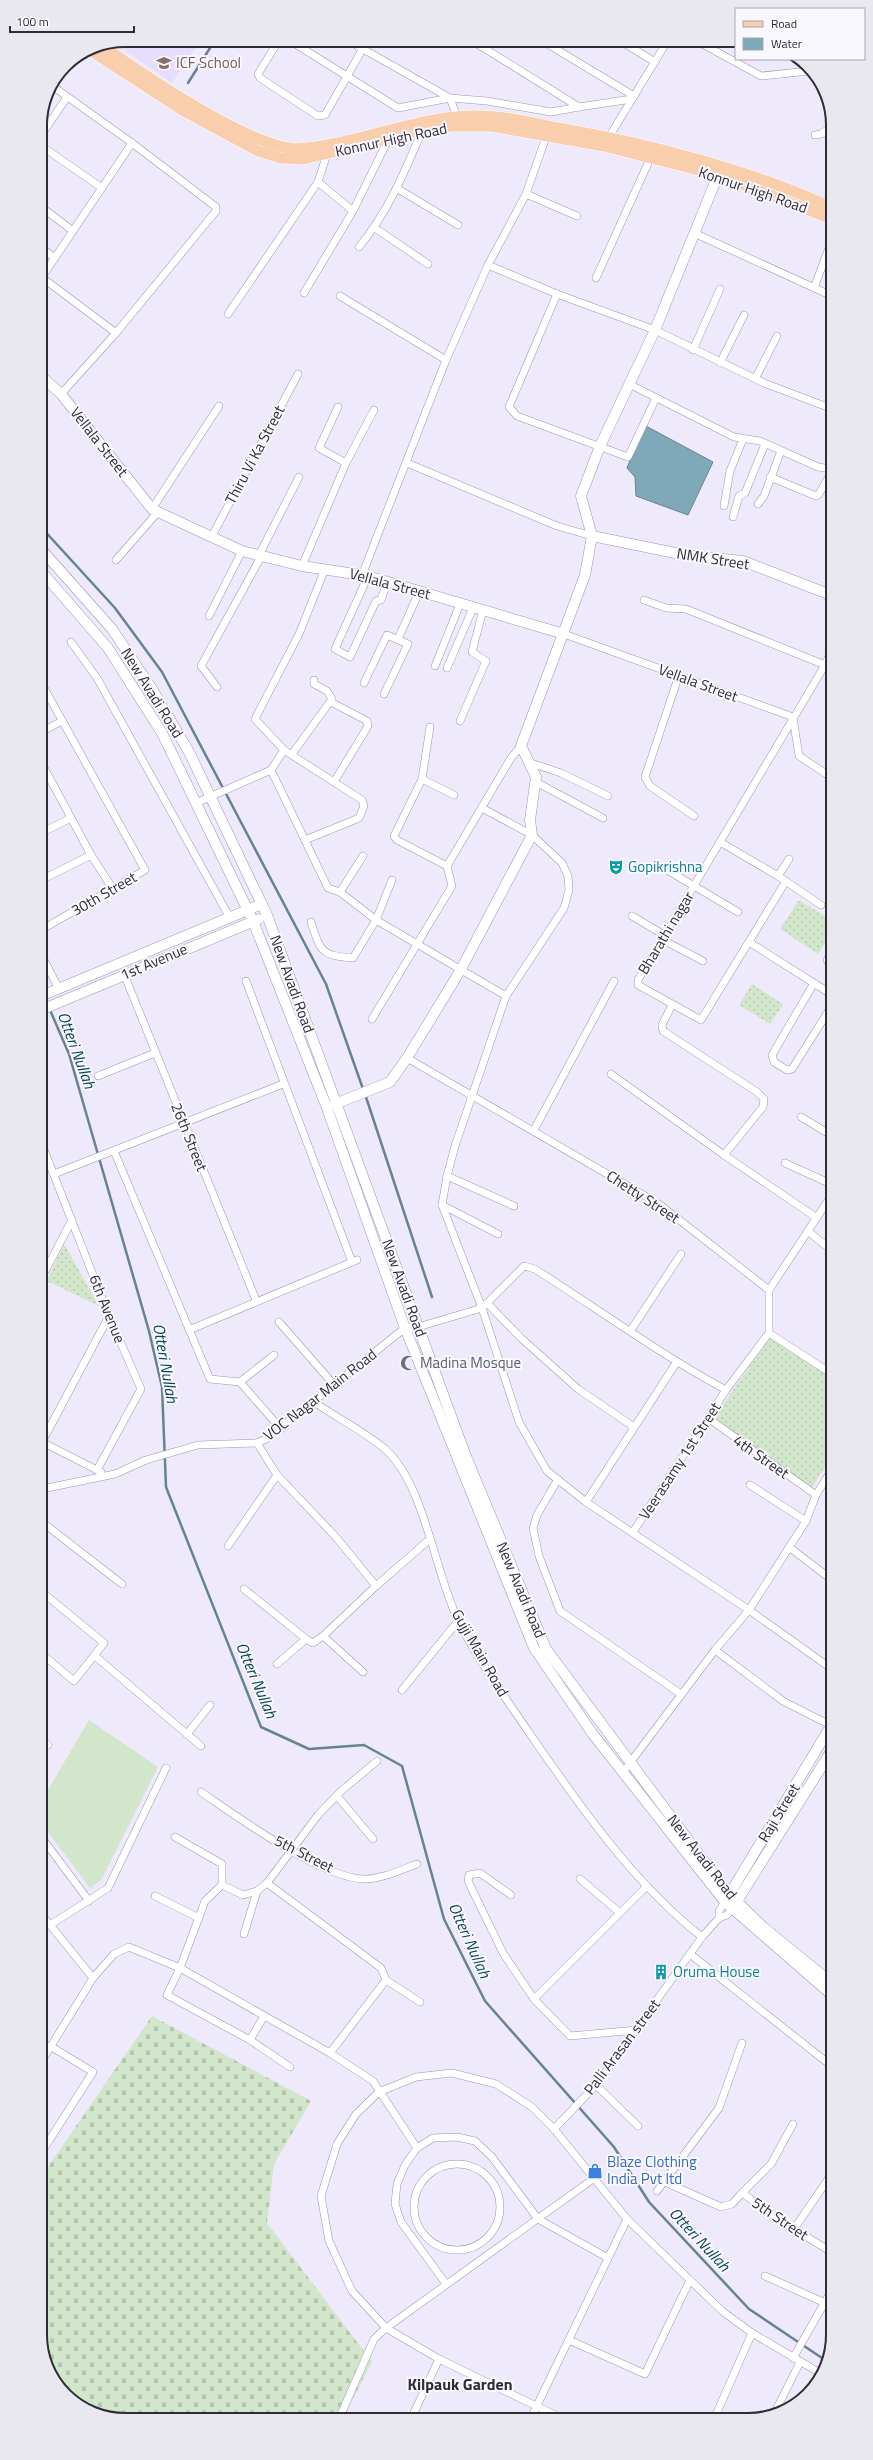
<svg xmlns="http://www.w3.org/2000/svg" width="873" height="2460" font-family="'Titillium Web',sans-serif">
<defs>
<pattern id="grass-dots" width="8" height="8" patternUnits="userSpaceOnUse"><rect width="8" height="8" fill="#d2e6cb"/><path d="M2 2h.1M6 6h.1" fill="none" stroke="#b5c5af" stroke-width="1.8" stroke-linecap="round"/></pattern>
<pattern id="cemetery-stones" width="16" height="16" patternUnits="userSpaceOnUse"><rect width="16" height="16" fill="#d2e6cb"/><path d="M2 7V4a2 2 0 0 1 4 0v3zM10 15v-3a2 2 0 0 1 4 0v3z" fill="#b5c5af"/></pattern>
</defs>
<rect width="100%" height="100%" fill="#efe9fc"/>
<!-- built -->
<path fill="#e6dcfb" d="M 125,40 L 200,40 L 172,83 L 114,42 Z"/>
<!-- grass -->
<g fill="url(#grass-dots)">
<path d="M 799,900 L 831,920 L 831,933 L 818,954 L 780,929 Z"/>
<path d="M 752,984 L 783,1004 L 770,1024 L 739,1005 Z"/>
<path d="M 64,1244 L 99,1306 L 47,1281 Z"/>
<path d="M 771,1336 L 832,1377 L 832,1456 L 811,1489 L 713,1419 Z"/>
</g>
<!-- cemetery -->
<path fill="url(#cemetery-stones)" d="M 152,2016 L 311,2101 L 274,2164 L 267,2223 L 372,2362 L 343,2419 L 119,2420 L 69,2399 L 43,2357 L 43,2174 Z"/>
<!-- garden -->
<path fill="#d2e6cb" d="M 89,1720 L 158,1767 L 102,1879 L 90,1888 L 42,1824 L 42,1800 Z"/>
<!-- water -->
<path fill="#7fa9b8" stroke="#678391" d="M 644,425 L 713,462 L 688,515 L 636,496 L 635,477 L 627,468 Z"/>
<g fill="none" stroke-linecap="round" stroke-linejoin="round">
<!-- stream -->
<g stroke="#678391" stroke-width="2.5">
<path d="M 188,83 L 215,40"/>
<path d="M 41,527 L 115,608 L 162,672 L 326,984 L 363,1089"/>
<path d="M 50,1010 L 69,1054 L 149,1331 L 162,1387 L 166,1487 L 261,1727 L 309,1749 L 364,1745 L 402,1766 L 444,1919 L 485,2001 L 614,2147 L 649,2202 L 749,2309 L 825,2360"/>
<path d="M 365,1094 L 432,1297"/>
</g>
<!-- street casing -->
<g stroke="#9e94b2" stroke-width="8">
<g id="street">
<path d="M 279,40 L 258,74 L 260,78 L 318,116 L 325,115 L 362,50"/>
<path d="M 289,40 L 398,108 L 450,98 L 487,101 L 551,112 L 579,107"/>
<path d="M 347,40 L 450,98 L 457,117"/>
<path d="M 471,40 L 579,107 L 632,99"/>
<path d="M 541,40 L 634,96"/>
<path d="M 619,40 L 655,62"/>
<path d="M 695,40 L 761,76 L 809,71"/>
<path d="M 51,85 L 132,143 L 216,207 L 216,211 L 116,333 L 61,394"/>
<path d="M 815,135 L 821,134 L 830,128"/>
<path d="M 40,137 L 67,97"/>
<path d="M 609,137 L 668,40"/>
<path d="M 40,145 L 102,188"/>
<path d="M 318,182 L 353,211"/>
<path d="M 398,189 L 458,225"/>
<path d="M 526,194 L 577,216"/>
<path d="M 40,206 L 73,231"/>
<path d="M 375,228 L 428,264"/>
<path d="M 694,233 L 830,295"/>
<path d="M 40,247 L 55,258"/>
<path d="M 359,247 C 388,212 404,173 422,131"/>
<path d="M 488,265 L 557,294 L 655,330 L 764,383 L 830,408"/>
<path d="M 40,276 L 116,333"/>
<path d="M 596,278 L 650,159"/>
<path d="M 40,280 L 132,143"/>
<path d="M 814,288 L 830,245"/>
<path d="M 304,293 L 353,211 L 388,140"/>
<path d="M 557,294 L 509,407 L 517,416 L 628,457 L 656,398"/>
<path d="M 340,296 L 446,360"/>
<path d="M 228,314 L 318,182 L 327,154"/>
<path d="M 693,350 L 720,289"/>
<path d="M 720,363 L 744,315"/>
<path d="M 755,379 L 777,336"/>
<path d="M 629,384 L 734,437 L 760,441 L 818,467 L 831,469"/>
<path d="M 338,407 L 319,448 L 346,463"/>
<path d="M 407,463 L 557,526 L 592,536"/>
<path d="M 770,477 L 816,496 L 819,494 L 831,473"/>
<path d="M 758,504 L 764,496 L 781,451"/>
<path d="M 724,506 L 730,471 L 743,439"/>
<path d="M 152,509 L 219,406"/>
<path d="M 733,517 L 739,496 L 745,493 L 765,444"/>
<path d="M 212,536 L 298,374"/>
<path d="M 259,555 L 299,477"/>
<path d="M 116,560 L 158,512"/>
<path d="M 302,566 L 346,463 L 374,410"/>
<path d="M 362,575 L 446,360 L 488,265 L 526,194 L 546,137"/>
<path d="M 368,576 L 335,649 L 350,657 L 376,601 L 381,600 L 387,583"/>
<path d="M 644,600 L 666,608 L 686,609 L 825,665"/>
<path d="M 209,616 L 242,551"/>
<path d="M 564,634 L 793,717"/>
<path d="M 398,639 L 419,592"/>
<path d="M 71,642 L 97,678 L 230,918"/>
<path d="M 435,666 L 460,604"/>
<path d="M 447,668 L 473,608"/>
<path d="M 679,675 L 645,777 L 650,786 L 694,816"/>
<path d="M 364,683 L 387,635 L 408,644 L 384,694"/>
<path d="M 217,687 L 201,666 L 262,555"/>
<path d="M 41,688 L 43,686 L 145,870 L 41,930"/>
<path d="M 331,702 L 367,721 L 368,726 L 334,782"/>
<path d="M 793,718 L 799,756 L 831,777"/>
<path d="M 460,721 L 486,661 L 472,652 L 483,610"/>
<path d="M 430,727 L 422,779 L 394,836 L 397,840 L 447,866"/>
<path d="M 41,732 L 62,721"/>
<path d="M 292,754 L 332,699 L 327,691 L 314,684 L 314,680"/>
<path d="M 41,762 L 91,855 L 113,889"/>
<path d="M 531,763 L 561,773 L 608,796"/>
<path d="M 271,770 L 328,888 L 340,892 L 376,920 L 506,996"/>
<path d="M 826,774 L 831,765"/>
<path d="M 422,779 L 454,795"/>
<path d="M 536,782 L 603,818"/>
<path d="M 196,803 L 271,770 L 284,750"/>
<path d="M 482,808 L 532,835 L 562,863 L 568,876 L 569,890 L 564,908 L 506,996 L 455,1146 L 447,1176 L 442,1205 L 482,1308 L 519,1422 L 547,1471 L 586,1502 L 749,1610 L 832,1669"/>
<path d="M 41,833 L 71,818"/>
<path d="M 305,840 L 359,818 L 364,806 L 362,800 L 284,750 L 255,719 L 299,634 L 325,569"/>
<path d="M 720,842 L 778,876 L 821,905"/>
<path d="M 662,867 L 738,912"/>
<path d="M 778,876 L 789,859"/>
<path d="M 41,880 L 91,855"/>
<path d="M 786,881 L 701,1020 L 638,985 L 638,980 L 825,665 L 831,651"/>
<path d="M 340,892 L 363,856"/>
<path d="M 632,916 L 664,935"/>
<path d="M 311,922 C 321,953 321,955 353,958 L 376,920 L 392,880"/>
<path d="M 661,939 L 703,961"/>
<path d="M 749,942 L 831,994"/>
<path d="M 831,953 L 827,960 L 831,966"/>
<path d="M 41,954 L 59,989"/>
<path d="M 124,974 L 256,1300"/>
<path d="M 246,981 L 352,1262"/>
<path d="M 814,983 L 772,1055 L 774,1062 L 787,1070 L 792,1069 L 831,1007"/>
<path d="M 672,1005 L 662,1025 L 663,1031 L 757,1092 L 764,1099 L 763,1107 L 724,1155"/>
<path d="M 372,1019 L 452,886 L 447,866 L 511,758 L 521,746"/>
<path d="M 407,1058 L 659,1204 L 769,1290 L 769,1333 L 832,1374"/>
<path d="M 611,1074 L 724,1155 L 817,1218"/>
<path d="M 98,1076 L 155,1053"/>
<path d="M 801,1117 L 831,1135"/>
<path d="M 534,1130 L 614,981"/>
<path d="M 41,1142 L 109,1316 L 141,1389 L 97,1470"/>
<path d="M 114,1151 L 210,1379 L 240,1382 L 281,1429"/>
<path d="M 785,1163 L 831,1184"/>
<path d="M 54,1174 L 283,1084"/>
<path d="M 447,1176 L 514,1206"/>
<path d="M 442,1205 L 498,1234"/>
<path d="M 808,1231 L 832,1251"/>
<path d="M 42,1277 L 72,1220"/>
<path d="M 769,1290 L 831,1196"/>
<path d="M 488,1304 L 521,1338 L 578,1389 L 634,1427"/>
<path d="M 279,1322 L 335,1386"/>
<path d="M 189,1330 L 357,1260"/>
<path d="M 631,1330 L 681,1254"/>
<path d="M 240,1382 L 274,1355"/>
<path d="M 314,1402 C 337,1418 364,1431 385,1449 C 425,1484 435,1575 459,1622 C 479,1662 505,1697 530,1734 C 579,1805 634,1884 702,1937"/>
<path d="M 708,1418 L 816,1495"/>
<path d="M 42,1442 L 109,1316"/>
<path d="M 42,1442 L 101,1472"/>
<path d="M 257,1443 L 277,1475 L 335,1536 L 376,1586"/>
<path d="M 558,1479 L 537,1515 L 533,1528 L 539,1556 L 560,1611 L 681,1694"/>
<path d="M 750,1485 L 806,1521"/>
<path d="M 42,1489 L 115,1474 L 146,1460 L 198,1445 L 257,1443 L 266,1439 L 405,1328 L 418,1327 L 482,1308 L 524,1266 L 535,1269 C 599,1310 660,1354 726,1390"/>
<path d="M 586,1502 L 676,1363"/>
<path d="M 42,1522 L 122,1584"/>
<path d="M 633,1532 L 726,1390 L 769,1333"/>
<path d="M 228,1546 L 277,1475"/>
<path d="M 789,1547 L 832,1580"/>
<path d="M 244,1589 L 306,1639"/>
<path d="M 42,1592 L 104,1643 L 74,1681 L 42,1654"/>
<path d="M 323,1636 L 363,1672"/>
<path d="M 715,1650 L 783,1701 L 832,1726"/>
<path d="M 95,1656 L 201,1746"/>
<path d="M 277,1664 L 306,1639 L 313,1643 L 323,1636 L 376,1586 L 430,1539"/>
<path d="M 402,1690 L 458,1621"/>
<path d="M 187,1734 L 210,1705"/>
<path d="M 42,1741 L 48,1745"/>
<path d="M 623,1772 L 715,1650 L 749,1610 L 806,1521 L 816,1495 L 832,1469"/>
<path d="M 201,1792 C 238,1817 321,1878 364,1879 C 382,1879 401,1870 417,1864"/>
<path d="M 337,1796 L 373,1839"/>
<path d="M 175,1837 L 222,1864 L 222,1885"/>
<path d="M 42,1838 L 89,1901"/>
<path d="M 580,1879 L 619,1912"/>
<path d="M 267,1883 L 318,1815 L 340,1792 L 377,1761"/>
<path d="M 511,1895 L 480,1873 L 469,1875 L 468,1881 L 503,1953 L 534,1999 L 570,2036 L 637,2030"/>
<path d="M 155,1896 L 199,1918"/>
<path d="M 42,1915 L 93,1978 L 43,2059"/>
<path d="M 719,1918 L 719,1911 L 725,1902"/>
<path d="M 50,1925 L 108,1888 L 166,1768"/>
<path d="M 244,1934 L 257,1891"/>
<path d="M 690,1954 L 833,2067"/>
<path d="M 93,1978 L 114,1954 L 129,1947 L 180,1968 L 330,2053 L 373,2081 L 417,2148"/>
<path d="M 534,1999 L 647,1886"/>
<path d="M 264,2016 L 250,2040 L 167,1995 L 180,1968 L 205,1901 L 222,1885 L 243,1895 L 257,1891 L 267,1883 L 381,1968 L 386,1980"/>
<path d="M 250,2040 L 290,2067"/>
<path d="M 330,2053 L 386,1980 L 420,2002"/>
<path d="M 596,2085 L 638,2126"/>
<path d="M 554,2129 L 596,2085 L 702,1937 L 719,1918 L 727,1915 L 732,1909"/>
<path d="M 43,2150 L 93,2072 L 50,2046"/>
<circle cx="457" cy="2207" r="43"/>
<path d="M 665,2182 L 721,2207 L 732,2204 L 742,2193 L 794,2229 L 833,2253"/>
<path d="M 657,2191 L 719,2108 L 742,2043"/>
<path d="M 742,2193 L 771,2164 L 793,2124"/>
<path d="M 794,2229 L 833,2172"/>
<path d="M 765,2276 L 823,2302"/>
<path d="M 446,2284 L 401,2222 L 395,2204 L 397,2184 L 405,2165 L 417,2148 L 433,2138 L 457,2137 L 475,2141 L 492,2157 L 538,2219 L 608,2258"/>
<path d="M 569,2340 L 645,2374 L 690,2280"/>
<path d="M 793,2358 L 833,2288"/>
<path d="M 774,2414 L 800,2362"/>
<path d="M 715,2417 L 752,2333"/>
<path d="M 531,2418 L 627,2219"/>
<path d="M 561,2418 L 439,2359 L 386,2328 L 352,2291 L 329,2241 L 321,2196 L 337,2144 L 356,2114 L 379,2092 L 416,2077 L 452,2073 L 496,2084 L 532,2107 L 554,2129 L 627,2219 L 722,2311 L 752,2333 L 820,2373"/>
<path d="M 339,2419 L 374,2339 L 386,2328 L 593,2179"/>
<path d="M 411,2419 L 439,2359"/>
</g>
</g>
<!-- secondary casing -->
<g stroke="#9e94b2" stroke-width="11">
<g id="secondary">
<path d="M 40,375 L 61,394 L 152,509 L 158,512 L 242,551 L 302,566 L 368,576 L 564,634"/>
<path d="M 592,536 L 685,555 L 743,561 L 831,595"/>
<path d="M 41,549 L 112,629 L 152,689 L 189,752 L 267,915 L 465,1454 L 546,1649 L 727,1892 L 763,1927 L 833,1984"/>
<path d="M 41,571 L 108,648 L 162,733 L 253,921 L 327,1108 L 405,1328 L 534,1648 L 592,1733 L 725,1902 L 833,1996"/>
<path d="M 41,996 L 262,904"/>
<path d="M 41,1010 L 259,919"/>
<path d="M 335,1104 L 390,1082 L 407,1058 L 460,971 L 532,835 L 530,820 L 536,777 L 521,746 L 585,575 L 592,536 L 581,496 L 600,446 L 655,330 L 718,175"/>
<path d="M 726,1900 L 832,1724"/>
<path d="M 734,1906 L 832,1750"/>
</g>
</g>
<!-- primary casing -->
<g stroke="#fff" stroke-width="12">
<g id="primary">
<path d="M 101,45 C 144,75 244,144 295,149 C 303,149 313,147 322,146 C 374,138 424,115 478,116 C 505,116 532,123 558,128 C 645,143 751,170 830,207"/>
<path d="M 88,49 L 182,110 L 258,151 L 281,158 L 303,159 L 422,131 L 452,126 L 490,126 L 604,146 L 718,175 L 830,218"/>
</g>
</g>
<!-- street -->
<use href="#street" stroke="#fff" stroke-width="7"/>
<!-- secondary -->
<use href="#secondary" stroke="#fff" stroke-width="10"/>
<!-- primary -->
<use href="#primary" stroke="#f8cead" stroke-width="11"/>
</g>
<!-- icons -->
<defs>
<g id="school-bare" transform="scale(1.2)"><path d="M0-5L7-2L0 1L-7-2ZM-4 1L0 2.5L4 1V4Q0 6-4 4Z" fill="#8d6e63" stroke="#faf8ff" stroke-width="2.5" paint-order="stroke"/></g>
<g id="theatre-bare" transform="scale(1.2)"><path d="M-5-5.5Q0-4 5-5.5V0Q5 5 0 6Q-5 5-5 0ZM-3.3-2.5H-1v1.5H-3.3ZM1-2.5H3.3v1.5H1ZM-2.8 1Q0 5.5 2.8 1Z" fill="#0f9aa8" stroke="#faf8ff" stroke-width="2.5" paint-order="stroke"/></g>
<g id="mosque-bare" transform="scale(1.2)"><path d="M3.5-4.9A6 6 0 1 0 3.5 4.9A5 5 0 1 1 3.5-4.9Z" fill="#6b7280" stroke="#faf8ff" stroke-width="2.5" paint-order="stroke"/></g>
<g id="building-bare" transform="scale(1.2)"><path d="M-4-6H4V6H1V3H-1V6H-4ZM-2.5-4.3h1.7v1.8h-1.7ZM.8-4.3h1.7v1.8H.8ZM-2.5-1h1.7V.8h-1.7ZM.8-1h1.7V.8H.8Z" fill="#0f9aa8" stroke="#faf8ff" stroke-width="2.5" paint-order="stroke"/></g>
<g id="shop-bare" transform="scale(1.2)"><path d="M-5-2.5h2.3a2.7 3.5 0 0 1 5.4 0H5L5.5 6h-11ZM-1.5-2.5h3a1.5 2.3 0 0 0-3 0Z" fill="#3f7fe0" stroke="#faf8ff" stroke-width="2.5" paint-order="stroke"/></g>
</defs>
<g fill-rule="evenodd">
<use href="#school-bare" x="164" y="63"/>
<use href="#theatre-bare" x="616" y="867"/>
<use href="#mosque-bare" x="408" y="1363"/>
<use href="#building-bare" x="661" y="1972"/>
<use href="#shop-bare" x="595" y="2171"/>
</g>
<g text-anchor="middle" stroke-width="4" stroke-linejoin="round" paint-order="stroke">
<!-- education labels -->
<g font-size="15" fill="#785e54" stroke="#faf8ff" text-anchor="start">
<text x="176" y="68">ICF School</text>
</g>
<!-- street labels -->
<g font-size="15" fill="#2f2b37" stroke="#faf8ff">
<text transform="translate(391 140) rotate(-12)" y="5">Konnur High Road</text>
<text transform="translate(753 190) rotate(19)" y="5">Konnur High Road</text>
<text transform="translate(99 442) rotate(52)" y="5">Vellala Street</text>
<text transform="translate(255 455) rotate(-62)" y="5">Thiru Vi Ka Street</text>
<text transform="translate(713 559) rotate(9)" y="5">NMK Street</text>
<text transform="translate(390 584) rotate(15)" y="5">Vellala Street</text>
<text transform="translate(698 683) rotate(20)" y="5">Vellala Street</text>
<text transform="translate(152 693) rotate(58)" y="5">New Avadi Road</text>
<text transform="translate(104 894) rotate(-30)" y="5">30th Street</text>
<text transform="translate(666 933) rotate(-59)" y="5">Bharathi nagar</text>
<text transform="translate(154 962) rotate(-23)" y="5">1st Avenue</text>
<text transform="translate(292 984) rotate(70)" y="5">New Avadi Road</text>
<text transform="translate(189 1137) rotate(68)" y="5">26th Street</text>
<text transform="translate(643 1197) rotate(33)" y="5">Chetty Street</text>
<text transform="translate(404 1288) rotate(70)" y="5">New Avadi Road</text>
<text transform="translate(107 1309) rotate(68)" y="5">6th Avenue</text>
<text transform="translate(320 1395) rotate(-38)" y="5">VOC Nagar Main Road</text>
<text transform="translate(761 1457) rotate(35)" y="5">4th Street</text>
<text transform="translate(680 1461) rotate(-57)" y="5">Veerasamy 1st Street</text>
<text transform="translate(521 1590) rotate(67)" y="5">New Avadi Road</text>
<text transform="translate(480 1653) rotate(60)" y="5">Gujji Main Road</text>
<text transform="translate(779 1813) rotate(-59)" y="5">Raji Street</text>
<text transform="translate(304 1854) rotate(27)" y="5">5th Street</text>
<text transform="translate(702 1857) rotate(52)" y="5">New Avadi Road</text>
<text transform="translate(622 2047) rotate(-53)" y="5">Palli Arasan street</text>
<text transform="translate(780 2219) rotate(34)" y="5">5th Street</text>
</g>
<!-- culture labels -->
<g font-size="15" fill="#0d838f" stroke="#faf8ff" text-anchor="start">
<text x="628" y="872">Gopikrishna</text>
<text x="673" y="1977">Oruma House</text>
</g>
<!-- worship labels -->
<g font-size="15" fill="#5b616d" stroke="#faf8ff" text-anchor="start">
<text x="420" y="1368">Madina Mosque</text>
</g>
<!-- shop labels -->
<g font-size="15" fill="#366cbe" stroke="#faf8ff" text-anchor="start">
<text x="607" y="2167">Blaze Clothing<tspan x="607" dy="17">India Pvt ltd</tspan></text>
</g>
<!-- water labels -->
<g font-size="16" font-style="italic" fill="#074556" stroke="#faf8ff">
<text transform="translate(77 1050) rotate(70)" y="6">Otteri Nullah</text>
<text transform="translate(166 1363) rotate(80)" y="6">Otteri Nullah</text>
<text transform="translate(257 1680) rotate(67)" y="6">Otteri Nullah</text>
<text transform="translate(470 1940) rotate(66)" y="6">Otteri Nullah</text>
<text transform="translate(700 2239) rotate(47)" y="6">Otteri Nullah</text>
</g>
<!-- neighbourhood labels -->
<g font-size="16" font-weight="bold" fill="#2f2b37" stroke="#faf8ff">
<text x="460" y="2390">Kilpauk Garden</text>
</g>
</g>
<!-- crop -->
<path d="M0 0H873V2460H0ZM125 47H748A78 78 0 0 1 826 125V2335A78 78 0 0 1 748 2413H125A78 78 0 0 1 47 2335V125A78 78 0 0 1 125 47Z" fill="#eae8ef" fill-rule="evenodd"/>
<path fill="none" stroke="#2f2b37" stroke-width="2" d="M125 47H748A78 78 0 0 1 826 125V2335A78 78 0 0 1 748 2413H125A78 78 0 0 1 47 2335V125A78 78 0 0 1 125 47Z"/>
<!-- legend -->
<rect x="735" y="8" width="130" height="52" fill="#faf8ff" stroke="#a9a6af"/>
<rect x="743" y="21" width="20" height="6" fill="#f8cead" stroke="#a9a6af"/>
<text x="771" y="28" font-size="12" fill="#2f2b37">Road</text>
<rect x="743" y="38" width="20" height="12" fill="#7fa9b8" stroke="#a9a6af"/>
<text x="771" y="48" font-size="12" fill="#2f2b37">Water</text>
<!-- scale -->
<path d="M10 26v6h124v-6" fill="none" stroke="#2f2b37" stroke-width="2"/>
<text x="16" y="26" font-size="12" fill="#2f2b37" stroke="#faf8ff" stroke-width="3" paint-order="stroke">100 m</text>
</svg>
